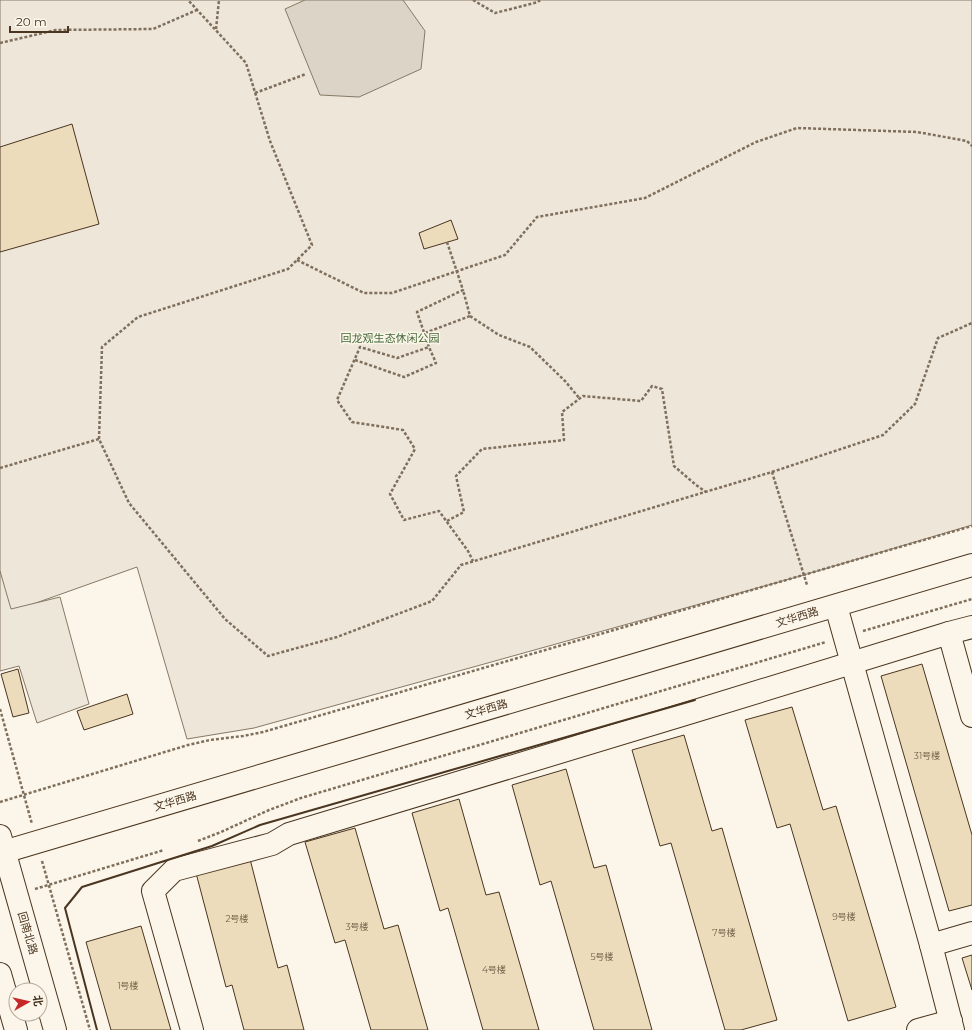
<svg xmlns="http://www.w3.org/2000/svg" width="972" height="1030" font-family="Montserrat,'Noto Sans SC',sans-serif">
<rect width="100%" height="100%" fill="#fbf6e9"/>
<!-- green -->
<path fill="#ede6d9" stroke="#887966" d="M 0,0 L 972,0 L 972,525 L 804,575 L 254,728 L 187,739 L 137,567 L 5,614 L 0,597 Z"/>
<!-- parking -->
<path fill="#ede7d9" stroke="#887966" d="M 0,571 L 11,609 L 60,597 L 89,704 L 37,723 L 19,666 L 0,671 Z"/>
<!-- water -->
<path fill="#dcd4c6" stroke="#887966" d="M 305,0 L 403,0 L 425,31 L 421,69 L 359,97 L 320,95 L 285,9 Z"/>
<!-- building -->
<g fill="#ecdcbc" stroke="#4a3520">
<path d="M 72,124 L 99,224 L 0,252 L 0,147 Z"/>
<path d="M 451,220 L 458,239 L 424,249 L 419,233 Z"/>
<path d="M 922,664 L 972,835 L 972,905 L 949,911 L 881,676 Z"/>
<path d="M 18,669 L 29,713 L 13,717 L 1,674 Z"/>
<path d="M 127,694 L 133,714 L 84,730 L 77,711 Z"/>
<path d="M 792,707 L 823,810 L 836,806 L 896,1007 L 848,1021 L 790,824 L 777,828 L 745,720 Z"/>
<path d="M 684,735 L 712,831 L 722,828 L 777,1020 L 741,1030 L 725,1030 L 671,843 L 660,846 L 632,750 Z"/>
<path d="M 566,769 L 594,868 L 606,865 L 652,1030 L 594,1030 L 551,881 L 540,885 L 512,785 Z"/>
<path d="M 459,799 L 486,895 L 499,892 L 539,1030 L 483,1030 L 448,908 L 440,911 L 412,813 Z"/>
<path d="M 355,828 L 384,929 L 398,925 L 428,1030 L 371,1030 L 345,940 L 335,943 L 305,842 Z"/>
<path d="M 250,859 L 278,968 L 287,965 L 304,1030 L 244,1030 L 232,985 L 226,987 L 196,873 Z"/>
<path d="M 141,926 L 171,1030 L 111,1030 L 86,942 Z"/>
<path d="M 972,955 L 972,990 L 962,958 Z"/>
</g>
<g fill="none" stroke-linecap="round" stroke-linejoin="round">
<!-- minor casing -->
<g stroke="#4a3520" stroke-width="24">
<g id="minor">
<path d="M 836,606 L 931,945 L 953,1030"/>
<path d="M 949,633 L 972,627"/>
<path d="M 0,853 L 972,565"/>
<path d="M 931,945 L 972,933"/>
<path d="M 192,1030 L 153,891 L 174,870 L 272,844 L 289,834 L 692,712 L 949,633 L 972,716"/>
<path d="M 918,1030 L 951,1021"/>
</g>
</g>
<!-- major casing -->
<g stroke="#4a3520" stroke-width="24">
<g id="major">
<path d="M 0,836 L 55,1030"/>
<path d="M 0,974 L 16,1030"/>
</g>
</g>
<!-- path -->
<g stroke="#7f6f5c" stroke-width="2.5" stroke-dasharray="3 2" stroke-linecap="butt">
<path d="M 473,0 L 495,13 L 538,2 L 540,0"/>
<path d="M 216,29 L 219,0"/>
<path d="M 0,43 L 56,30 L 153,29 L 197,10"/>
<path d="M 255,93 L 306,74"/>
<path d="M 447,242 L 463,290 L 417,312 L 429,347 L 397,358 L 360,347 L 337,400 L 352,422 L 403,430 L 415,449 L 390,494 L 404,520 L 439,511 L 468,551 L 473,561"/>
<path d="M 297,260 L 364,293 L 392,293 L 505,255 L 537,217 L 645,198 L 756,142 L 797,128 L 917,132 L 967,141 L 972,146"/>
<path d="M 470,316 L 499,335 L 530,347 L 565,381 L 580,399"/>
<path d="M 425,333 L 470,316 L 463,290"/>
<path d="M 355,360 L 404,377 L 436,363 L 429,347"/>
<path d="M 99,439 L 102,347 L 138,317 L 288,269 L 312,245 L 270,141 L 246,63 L 188,0"/>
<path d="M 0,468 L 99,439 L 129,503 L 225,619 L 268,656 L 337,637 L 432,601 L 461,565 L 772,472 L 807,585"/>
<path d="M 772,472 L 883,435 L 915,404 L 938,338 L 972,323"/>
<path d="M 447,521 L 464,512 L 456,476 L 482,449 L 564,440 L 562,412 L 583,396 L 641,401 L 652,386 L 662,389 L 674,466 L 696,485 L 706,492"/>
<path d="M 863,631 L 972,599"/>
<path d="M 0,709 L 32,824"/>
<path d="M 0,802 L 188,745 L 210,740 L 243,736 L 263,732 L 972,526"/>
<path d="M 198,841 L 221,832 L 269,810 L 301,798 L 826,642"/>
<path d="M 42,861 L 90,1030"/>
<path d="M 35,889 L 164,850"/>
</g>
<!-- minor -->
<use href="#minor" stroke="#fbf6e9" stroke-width="22"/>
<!-- major -->
<use href="#major" stroke="#fbf6e9" stroke-width="22"/>
<!-- wall -->
<path stroke="#4a3520" stroke-width="2" d="M 97,1030 L 65,908 L 82,887 L 212,846 L 260,825 L 695,700"/>
</g>
<g text-anchor="middle" stroke-width="3" stroke-linejoin="round" paint-order="stroke">
<!-- number labels -->
<g font-size="9" fill="#725f47">
<text x="927" y="759">31号楼</text>
<text x="844" y="920">9号楼</text>
<text x="237" y="922">2号楼</text>
<text x="357" y="930">3号楼</text>
<text x="724" y="936">7号楼</text>
<text x="602" y="960">5号楼</text>
<text x="494" y="973">4号楼</text>
<text x="128" y="989">1号楼</text>
</g>
<!-- park labels -->
<g font-size="11" fill="#436837" stroke="#fbf6e9">
<text x="390" y="342">回龙观生态休闲公园</text>
</g>
<!-- street labels -->
<g font-size="11" fill="#4a3520" stroke="#fbf6e9">
<text transform="translate(797 617) rotate(-17)" y="4">文华西路</text>
<text transform="translate(486 709) rotate(-16)" y="4">文华西路</text>
<text transform="translate(175 801) rotate(-16)" y="4">文华西路</text>
<text transform="translate(28 933) rotate(74)" y="4">回南北路</text>
</g>
</g>
<!-- north arrow -->
<g transform="translate(28 1002) rotate(82)"><circle r="19" fill="#fbf6e9" stroke="#b4a999"/>
<path d="M0-3L7 15L0 10L-7 15Z" fill="#c62828"/>
<text y="-6" font-size="11" font-weight="bold" text-anchor="middle" fill="#4a3520">北</text>
</g>
<!-- scale -->
<path d="M10 26v6h58v-6" fill="none" stroke="#4a3520" stroke-width="2"/>
<text x="16" y="26" font-size="12" fill="#4a3520" stroke="#fbf6e9" stroke-width="3" paint-order="stroke">20 m</text>
</svg>
